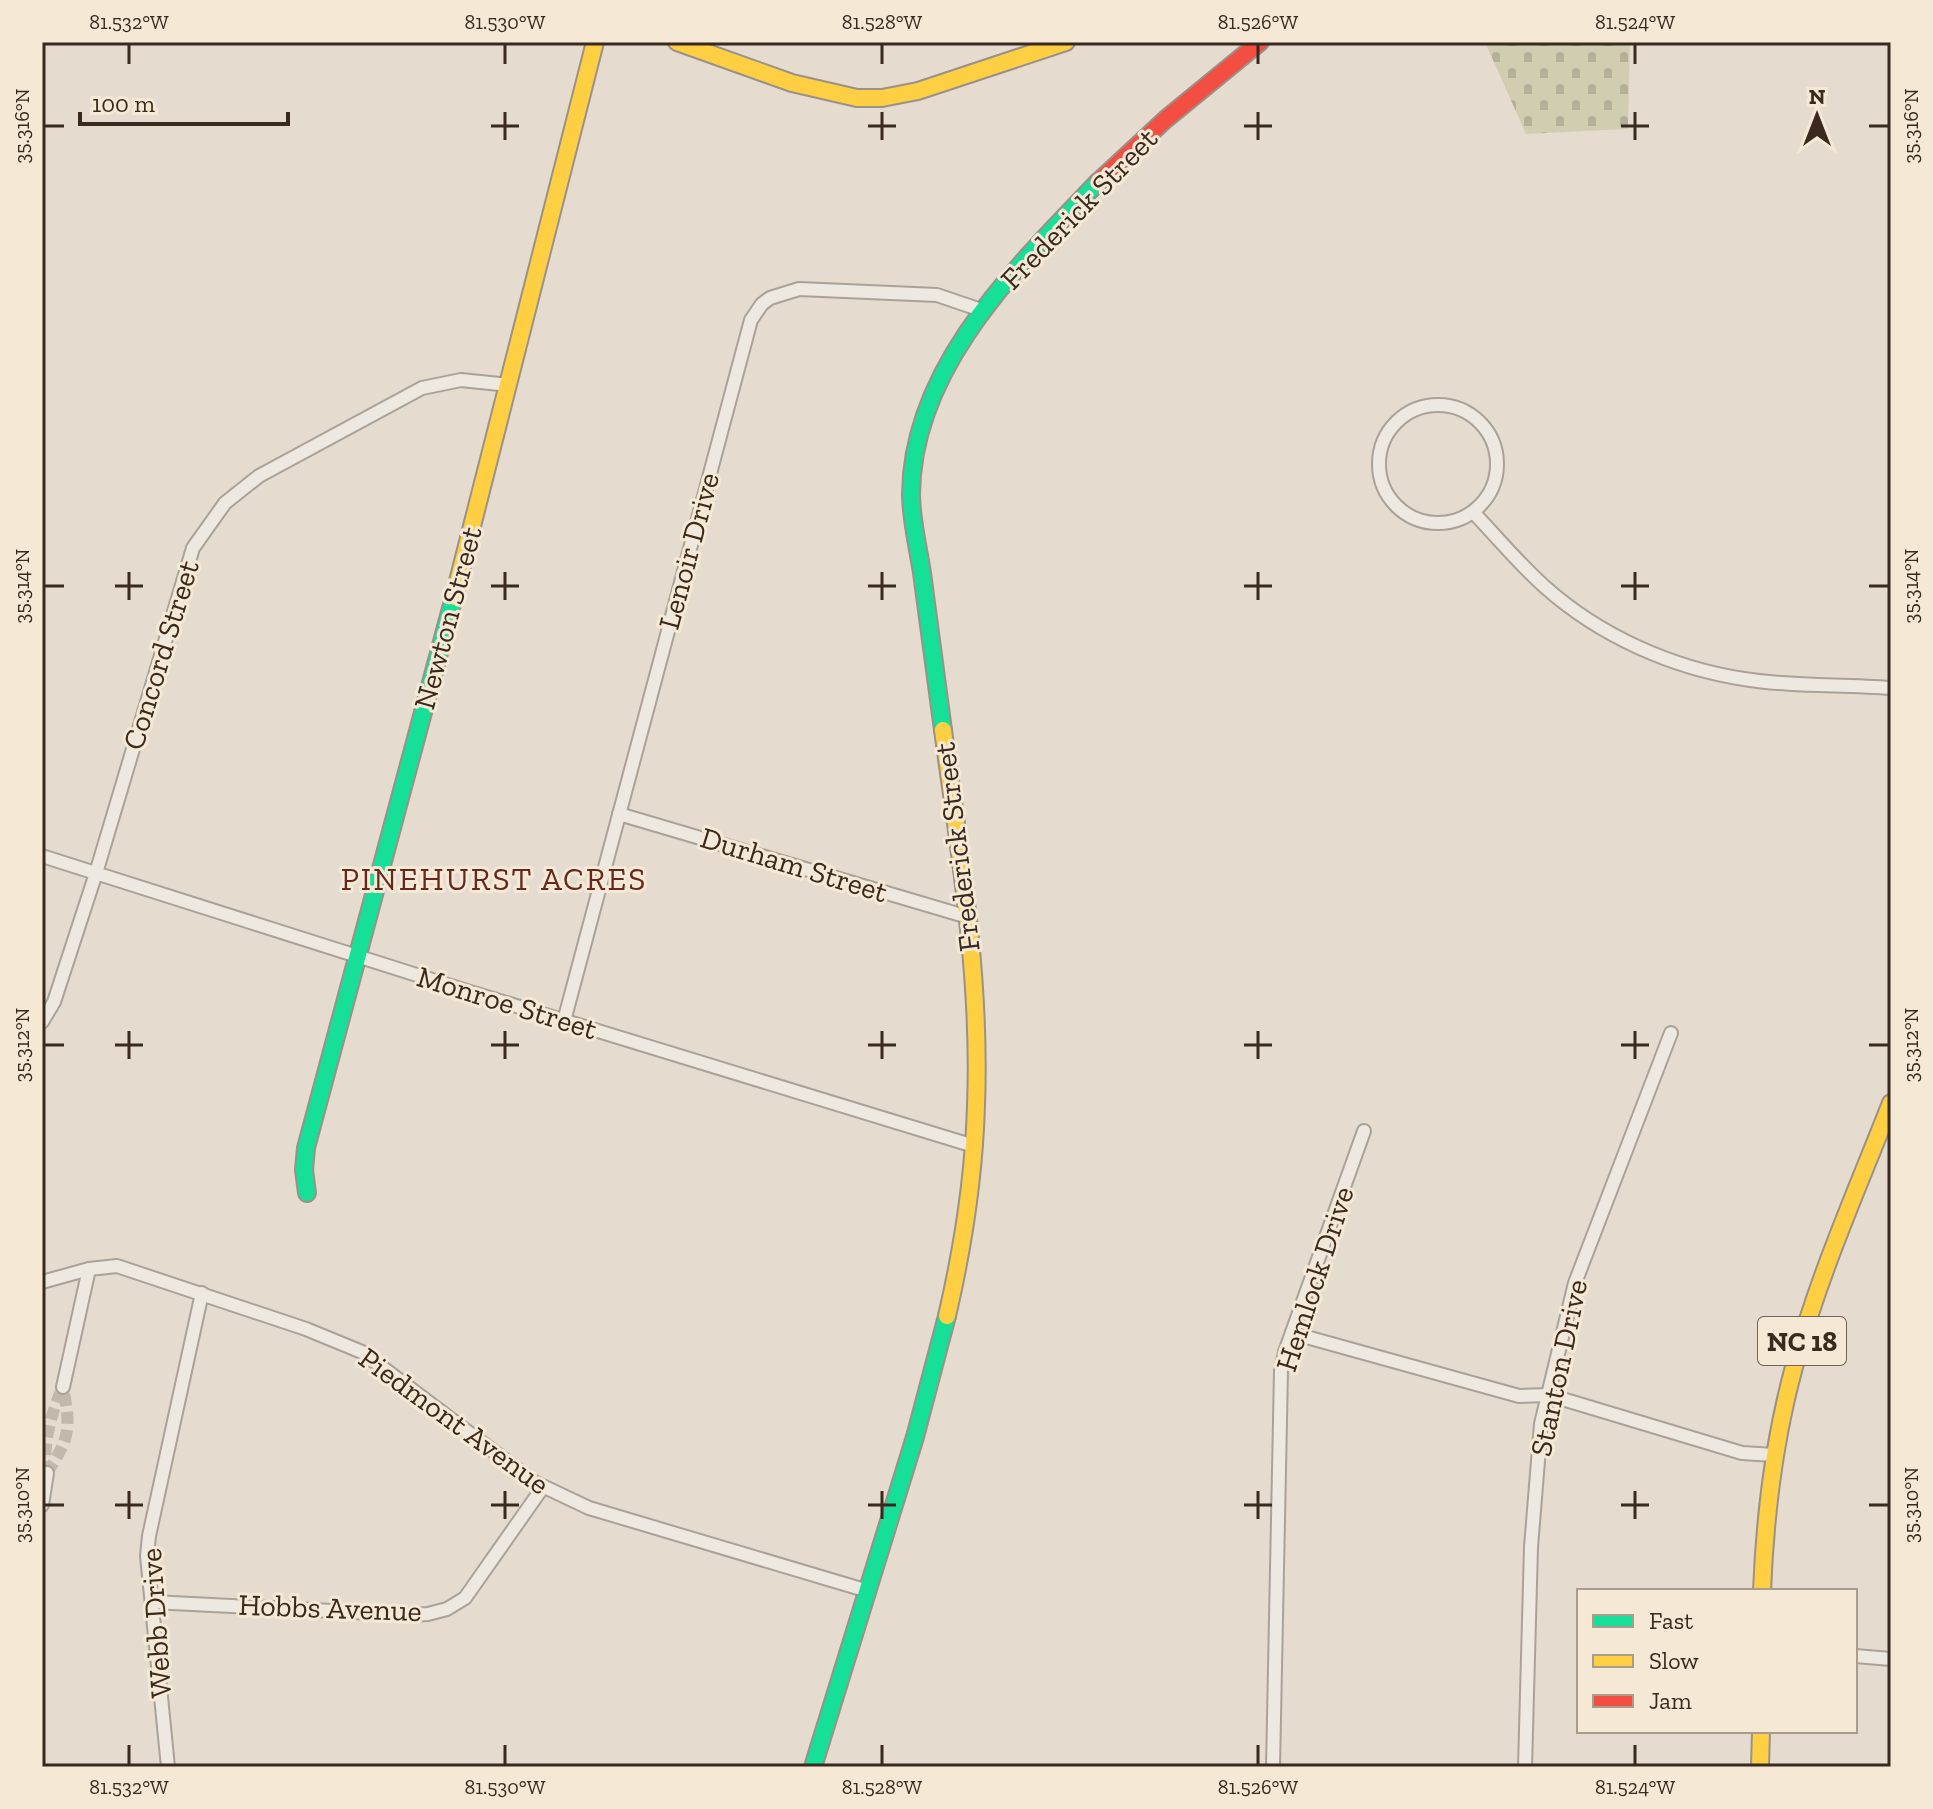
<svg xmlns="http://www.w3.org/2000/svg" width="1933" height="1809" font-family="'Zilla Slab',serif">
<defs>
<pattern id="cemetery-stones" width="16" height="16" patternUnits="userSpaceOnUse" patternTransform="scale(2)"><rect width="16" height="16" fill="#d1cdb1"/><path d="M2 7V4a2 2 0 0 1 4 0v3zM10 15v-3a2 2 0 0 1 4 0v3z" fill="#b4b098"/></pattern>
</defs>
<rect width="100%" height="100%" fill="#e5dccf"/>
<!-- cemetery -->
<path fill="url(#cemetery-stones)" d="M 1485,42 L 1630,42 L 1628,129 L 1526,134 Z"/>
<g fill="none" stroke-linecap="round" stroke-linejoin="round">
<!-- street-tunnel -->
<g stroke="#c3b8ac" stroke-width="12" stroke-dasharray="12 6" stroke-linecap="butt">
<path d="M 47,1473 C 70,1437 71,1430 63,1387"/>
<path d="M 47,1473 C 41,1448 52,1410 63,1387"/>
</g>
<!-- street casing -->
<g stroke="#aaa298" stroke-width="16">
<g id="street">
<circle cx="1438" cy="464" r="59"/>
<path d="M 1473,512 C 1497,537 1520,565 1545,587 C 1600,636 1672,668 1744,679 C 1792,687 1842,684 1891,688"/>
<path d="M 619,814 L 968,917"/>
<path d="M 42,856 L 464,990 L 974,1146"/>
<path d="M 564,1021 L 751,320 L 762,304 L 770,298 L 799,289 L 937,295 L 984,311"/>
<path d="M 42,1022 L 54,1002 L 96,873 L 193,548 L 225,503 L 259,476 L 422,388 L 461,380 L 509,385"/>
<path d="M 42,1282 L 89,1269 L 117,1266 L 306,1329 L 362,1352 L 534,1482 L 589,1508 L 868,1591"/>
<path d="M 1292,1333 L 1519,1396 L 1549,1395 L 1742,1453 L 1774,1455"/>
<path d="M 63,1387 L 89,1269"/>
<path d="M 42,1505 L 47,1473"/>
<path d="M 152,1602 L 412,1615 L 428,1614 L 447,1609 L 465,1598 L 543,1487"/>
<path d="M 1855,1656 L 1891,1659"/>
<path d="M 168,1767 L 147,1556 L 149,1536 L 202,1293"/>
<path d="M 1273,1767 L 1281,1371 L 1285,1352 L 1364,1131"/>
<path d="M 1525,1767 L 1531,1547 L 1541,1424 L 1575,1283 L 1671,1033"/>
</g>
</g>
<!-- fast casing -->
<g stroke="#9a9188" stroke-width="20">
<g id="fast">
<path d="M 943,730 C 936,678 929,625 922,573 C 918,547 911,519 911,494 C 912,367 1017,267 1098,182"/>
<path d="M 307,1193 L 304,1170 L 306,1148 L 454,597"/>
<path d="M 813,1767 L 915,1437 L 947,1316"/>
</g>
</g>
<!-- slow casing -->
<g stroke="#9a9188" stroke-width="20">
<g id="slow">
<path d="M 677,42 L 792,83 L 857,98 L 882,98 L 918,91 L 1066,42"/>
<path d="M 454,597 L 595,42"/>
<path d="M 943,730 C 960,854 981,980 976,1105 C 974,1177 963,1247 947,1316"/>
<path d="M 1762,1591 C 1765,1515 1774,1440 1794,1367 C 1818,1277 1857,1190 1891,1103"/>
<path d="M 1760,1767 L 1761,1731"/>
</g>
</g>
<!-- jam casing -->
<g stroke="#9a9188" stroke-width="20">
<path id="jam" d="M 1098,182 L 1166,119 L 1260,42"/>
</g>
<!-- street -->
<use href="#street" stroke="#ede8e0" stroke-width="12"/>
<!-- fast -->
<use href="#fast" stroke="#16e098" stroke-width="16"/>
<!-- slow -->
<use href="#slow" stroke="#ffcf43" stroke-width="16"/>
<!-- jam -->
<use href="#jam" stroke="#f24e42" stroke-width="16"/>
</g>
<!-- ticks -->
<path fill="none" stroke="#39291f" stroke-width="3" d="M 129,44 L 129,64M 505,44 L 505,64M 882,44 L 882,64M 1258,44 L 1258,64M 1635,44 L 1635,64M 505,112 L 505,140M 882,112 L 882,140M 1258,112 L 1258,140M 1635,112 L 1635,140M 44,126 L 64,126M 491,126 L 519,126M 868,126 L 896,126M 1244,126 L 1272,126M 1621,126 L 1649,126M 1869,126 L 1889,126M 129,572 L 129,600M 505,572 L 505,600M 882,572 L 882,600M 1258,572 L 1258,600M 1635,572 L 1635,600M 44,586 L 64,586M 115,586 L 143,586M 491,586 L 519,586M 868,586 L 896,586M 1244,586 L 1272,586M 1621,586 L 1649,586M 1869,586 L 1889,586M 129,1031 L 129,1059M 505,1031 L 505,1059M 882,1031 L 882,1059M 1258,1031 L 1258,1059M 1635,1031 L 1635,1059M 44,1045 L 64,1045M 115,1045 L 143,1045M 491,1045 L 519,1045M 868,1045 L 896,1045M 1244,1045 L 1272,1045M 1621,1045 L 1649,1045M 1869,1045 L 1889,1045M 129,1491 L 129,1519M 505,1491 L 505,1519M 882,1491 L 882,1519M 1258,1491 L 1258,1519M 1635,1491 L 1635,1519M 44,1505 L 64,1505M 115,1505 L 143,1505M 491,1505 L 519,1505M 868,1505 L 896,1505M 1244,1505 L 1272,1505M 1621,1505 L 1649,1505M 1869,1505 L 1889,1505M 129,1745 L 129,1765M 505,1745 L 505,1765M 882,1745 L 882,1765M 1258,1745 L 1258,1765M 1635,1745 L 1635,1765"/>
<g text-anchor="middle" stroke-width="6" stroke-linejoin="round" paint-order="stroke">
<!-- shield labels -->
<rect fill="#f5e9d5" stroke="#716356" stroke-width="2" x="1758" y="1317" width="88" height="48" rx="6"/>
<g font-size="28" font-weight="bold" fill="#39291f">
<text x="1802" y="1351">NC 18</text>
</g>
<!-- street labels -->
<g font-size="30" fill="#39291f" stroke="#f5e9d5">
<text transform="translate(1079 209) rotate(-46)" y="10">Frederick Street</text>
<text transform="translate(689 551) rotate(-75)" y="10">Lenoir Drive</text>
<text transform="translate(448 618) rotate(-75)" y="10">Newton Street</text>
<text transform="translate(161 655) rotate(-73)" y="10">Concord Street</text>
<text transform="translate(957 847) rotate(-97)" y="10">Frederick Street</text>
<text transform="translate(794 865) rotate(17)" y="10">Durham Street</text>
<text transform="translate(507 1003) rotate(17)" y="10">Monroe Street</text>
<text transform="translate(1315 1279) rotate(-72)" y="10">Hemlock Drive</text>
<text transform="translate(1559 1368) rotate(-78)" y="10">Stanton Drive</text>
<text transform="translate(454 1421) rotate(36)" y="10">Piedmont Avenue</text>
<text transform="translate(330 1608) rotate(2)" y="10">Hobbs Avenue</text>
<text transform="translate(156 1623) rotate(-94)" y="10">Webb Drive</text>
</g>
<!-- neighbourhood labels -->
<g font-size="32" letter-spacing="2" fill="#65281f" stroke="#f5e9d5">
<text x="494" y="890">PINEHURST ACRES</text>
</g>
</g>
<!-- border -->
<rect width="1933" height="1809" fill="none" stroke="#f5e9d5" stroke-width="88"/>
<!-- legend -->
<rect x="1577" y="1589" width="280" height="144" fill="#f5e9d5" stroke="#aa9c8c" stroke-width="2"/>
<rect x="1593" y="1615" width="40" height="12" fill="#16e098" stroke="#aa9c8c" stroke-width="2"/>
<text x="1649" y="1629" font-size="24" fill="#39291f">Fast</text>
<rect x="1593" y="1655" width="40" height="12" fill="#ffcf43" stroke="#aa9c8c" stroke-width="2"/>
<text x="1649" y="1669" font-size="24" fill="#39291f">Slow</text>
<rect x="1593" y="1695" width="40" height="12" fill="#f24e42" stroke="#aa9c8c" stroke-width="2"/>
<text x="1649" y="1709" font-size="24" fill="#39291f">Jam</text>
<!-- north arrow -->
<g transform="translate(1817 116)" stroke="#f5e9d5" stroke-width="6" paint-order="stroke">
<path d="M0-6L14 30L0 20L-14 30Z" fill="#39291f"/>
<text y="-12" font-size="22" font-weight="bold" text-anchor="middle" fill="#39291f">N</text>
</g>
<!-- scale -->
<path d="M80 112v12h208v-12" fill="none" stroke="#39291f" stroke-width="4"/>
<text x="92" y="112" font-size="24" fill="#39291f" stroke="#f5e9d5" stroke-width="6" paint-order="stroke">100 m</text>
<rect x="44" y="44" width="1845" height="1721" fill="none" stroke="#39291f" stroke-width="3"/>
<g font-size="20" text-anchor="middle" fill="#39291f">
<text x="129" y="29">81.532°W</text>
<text x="505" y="29">81.530°W</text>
<text x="882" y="29">81.528°W</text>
<text x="1258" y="29">81.526°W</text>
<text x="1635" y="29">81.524°W</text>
<text transform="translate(22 126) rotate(-90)" y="7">35.316°N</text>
<text transform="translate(1911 126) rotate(-90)" y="7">35.316°N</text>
<text transform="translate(22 586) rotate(-90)" y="7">35.314°N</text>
<text transform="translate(1911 586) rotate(-90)" y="7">35.314°N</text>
<text transform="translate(22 1045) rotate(-90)" y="7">35.312°N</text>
<text transform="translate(1911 1045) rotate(-90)" y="7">35.312°N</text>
<text transform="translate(22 1505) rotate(-90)" y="7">35.310°N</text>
<text transform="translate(1911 1505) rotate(-90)" y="7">35.310°N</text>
<text x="129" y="1794">81.532°W</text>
<text x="505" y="1794">81.530°W</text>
<text x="882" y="1794">81.528°W</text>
<text x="1258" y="1794">81.526°W</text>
<text x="1635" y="1794">81.524°W</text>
</g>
</svg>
